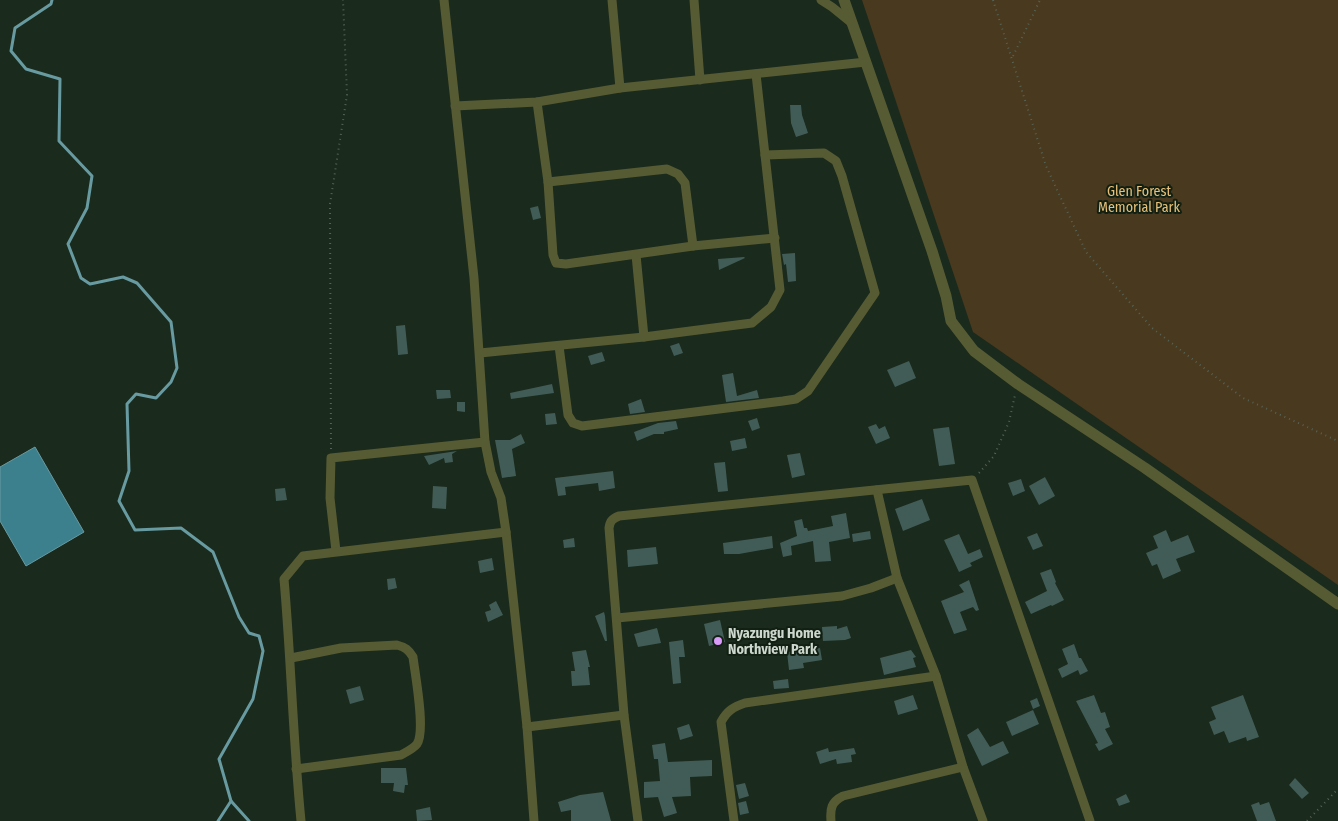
<svg xmlns="http://www.w3.org/2000/svg" width="1338" height="821" font-family="'Fira Sans Condensed',sans-serif">
<rect width="100%" height="100%" fill="#1a2a1c"/>
<!-- green -->
<path fill="#48391f" d="M 862,0 L 1338,0 L 1338,585 L 973,332 Z"/>
<!-- water -->
<path fill="#3c808e" stroke="#689aa1" d="M 35,447 L 84,532 L 26,566 L 0,521 L 0,467 Z"/>
<g fill="none" stroke-linecap="round" stroke-linejoin="round">
<!-- stream -->
<g stroke="#689aa1" stroke-width="3">
<path d="M 52,0 L 51,4 L 15,28 L 11,51 L 26,69 L 60,79 L 59,141 L 92,176 L 87,208 L 68,244 L 81,278 L 90,284 L 123,277 L 137,283 L 171,322 L 177,368 L 171,382 L 156,398 L 136,394 L 127,404 L 129,471 L 119,501 L 135,530 L 181,528 L 213,552 L 239,617 L 249,633 L 259,636 L 263,651 L 253,699 L 219,759 L 231,801 L 218,821"/>
<path d="M 231,801 L 249,821"/>
</g>
</g>
<!-- building -->
<g fill="#415c56">
<path d="M 790,105 L 801,105 L 802,115 L 808,133 L 796,137 L 791,123 Z"/>
<path d="M 538,206 L 541,218 L 533,220 L 530,208 Z"/>
<path d="M 795,253 L 796,281 L 788,282 L 786,264 L 784,265 L 782,254 Z"/>
<path d="M 744,257 L 745,258 L 719,270 L 718,259 Z"/>
<path d="M 405,325 L 408,354 L 398,355 L 396,326 Z"/>
<path d="M 679,343 L 683,353 L 674,356 L 670,346 Z"/>
<path d="M 602,352 L 605,361 L 591,365 L 588,356 Z"/>
<path d="M 909,361 L 916,378 L 895,387 L 887,370 Z"/>
<path d="M 733,373 L 737,396 L 757,390 L 759,398 L 726,402 L 722,375 Z"/>
<path d="M 552,384 L 554,393 L 511,399 L 510,393 Z"/>
<path d="M 436,390 L 450,390 L 451,398 L 437,399 Z"/>
<path d="M 641,399 L 645,412 L 630,414 L 628,404 Z"/>
<path d="M 457,402 L 465,402 L 465,412 L 457,411 Z"/>
<path d="M 555,413 L 557,424 L 546,425 L 545,414 Z"/>
<path d="M 757,418 L 760,428 L 752,431 L 748,421 Z"/>
<path d="M 676,421 L 678,429 L 664,432 L 664,434 L 654,434 L 637,441 L 634,432 L 658,423 Z"/>
<path d="M 876,424 L 879,429 L 885,426 L 890,438 L 876,444 L 868,427 Z"/>
<path d="M 949,427 L 955,464 L 939,466 L 933,429 Z"/>
<path d="M 521,434 L 525,443 L 512,449 L 516,476 L 502,478 L 495,440 L 510,440 Z"/>
<path d="M 745,438 L 747,448 L 732,451 L 730,441 Z"/>
<path d="M 457,451 L 452,454 L 453,462 L 445,463 L 444,458 L 429,465 L 424,456 Z"/>
<path d="M 800,453 L 805,475 L 792,478 L 787,455 Z"/>
<path d="M 725,462 L 728,491 L 718,492 L 714,463 Z"/>
<path d="M 613,471 L 615,488 L 599,491 L 598,483 L 565,487 L 566,495 L 558,496 L 555,478 Z"/>
<path d="M 1045,477 L 1055,496 L 1039,505 L 1029,486 Z"/>
<path d="M 1021,479 L 1025,491 L 1013,496 L 1008,483 Z"/>
<path d="M 433,486 L 447,487 L 446,509 L 432,508 Z"/>
<path d="M 285,488 L 287,500 L 276,501 L 275,489 Z"/>
<path d="M 922,499 L 930,520 L 903,531 L 895,509 Z"/>
<path d="M 846,513 L 850,538 L 829,542 L 831,561 L 815,562 L 813,541 L 791,546 L 792,555 L 783,557 L 780,543 L 797,536 L 794,521 L 802,519 L 804,528 L 807,528 L 808,531 L 833,526 L 831,516 Z"/>
<path d="M 1166,530 L 1171,542 L 1188,535 L 1195,552 L 1176,559 L 1181,571 L 1163,579 L 1157,564 L 1152,566 L 1146,553 L 1158,548 L 1153,536 Z"/>
<path d="M 870,531 L 871,539 L 853,542 L 852,534 Z"/>
<path d="M 1037,533 L 1043,546 L 1033,550 L 1027,537 Z"/>
<path d="M 959,534 L 968,554 L 980,549 L 983,557 L 970,563 L 972,566 L 959,572 L 944,540 Z"/>
<path d="M 772,536 L 773,548 L 739,554 L 724,554 L 723,543 Z"/>
<path d="M 574,538 L 575,547 L 564,548 L 563,540 Z"/>
<path d="M 656,547 L 658,564 L 628,567 L 627,550 Z"/>
<path d="M 492,558 L 494,570 L 480,573 L 478,561 Z"/>
<path d="M 1051,569 L 1056,582 L 1055,583 L 1064,600 L 1052,606 L 1051,605 L 1031,614 L 1025,602 L 1047,591 L 1040,573 Z"/>
<path d="M 395,578 L 397,588 L 388,590 L 387,579 Z"/>
<path d="M 969,580 L 979,610 L 976,611 L 973,607 L 960,612 L 967,630 L 954,634 L 941,601 L 964,592 L 959,585 Z"/>
<path d="M 496,601 L 503,615 L 488,622 L 485,612 L 491,610 L 489,605 Z"/>
<path d="M 604,612 L 605,616 L 607,641 L 605,641 L 595,616 Z"/>
<path d="M 720,620 L 725,642 L 709,646 L 704,624 Z"/>
<path d="M 837,626 L 837,629 L 847,626 L 851,638 L 845,640 L 823,641 L 822,627 Z"/>
<path d="M 657,628 L 661,643 L 638,647 L 634,634 Z"/>
<path d="M 683,640 L 685,657 L 679,657 L 681,683 L 673,684 L 669,642 Z"/>
<path d="M 1074,644 L 1079,658 L 1081,658 L 1088,671 L 1080,675 L 1078,670 L 1062,678 L 1058,669 L 1068,664 L 1062,649 Z"/>
<path d="M 820,648 L 822,660 L 803,663 L 804,668 L 789,670 L 787,652 L 801,650 L 802,652 Z"/>
<path d="M 586,650 L 590,667 L 588,667 L 590,685 L 572,686 L 571,671 L 575,671 L 572,652 Z"/>
<path d="M 911,650 L 916,657 L 913,658 L 916,667 L 884,675 L 880,658 Z"/>
<path d="M 788,679 L 789,688 L 774,689 L 773,681 Z"/>
<path d="M 360,686 L 364,700 L 350,704 L 346,690 Z"/>
<path d="M 913,695 L 918,709 L 898,715 L 894,701 Z"/>
<path d="M 1094,695 L 1101,713 L 1105,712 L 1110,727 L 1105,729 L 1113,744 L 1099,751 L 1095,744 L 1098,743 L 1076,701 Z"/>
<path d="M 1243,695 L 1259,737 L 1247,741 L 1246,737 L 1229,743 L 1224,731 L 1214,735 L 1209,722 L 1216,719 L 1211,707 Z"/>
<path d="M 1037,698 L 1040,706 L 1033,709 L 1030,701 Z"/>
<path d="M 1033,710 L 1039,724 L 1012,736 L 1006,722 Z"/>
<path d="M 689,724 L 693,736 L 680,740 L 677,728 Z"/>
<path d="M 978,728 L 990,747 L 1003,741 L 1009,753 L 982,766 L 967,735 Z"/>
<path d="M 665,743 L 668,762 L 712,760 L 712,776 L 690,777 L 691,796 L 672,797 L 677,813 L 664,817 L 658,797 L 644,798 L 644,782 L 660,781 L 658,759 L 654,759 L 652,745 Z"/>
<path d="M 828,748 L 829,752 L 854,748 L 856,754 L 851,755 L 852,762 L 837,764 L 836,759 L 820,764 L 816,752 Z"/>
<path d="M 381,768 L 406,768 L 408,785 L 405,785 L 404,793 L 393,791 L 394,783 L 381,783 Z"/>
<path d="M 1295,778 L 1309,793 L 1302,799 L 1289,785 Z"/>
<path d="M 745,783 L 749,796 L 739,799 L 736,785 Z"/>
<path d="M 603,792 L 611,821 L 571,821 L 571,810 L 561,812 L 558,802 L 580,795 Z"/>
<path d="M 1126,794 L 1130,802 L 1119,806 L 1116,799 Z"/>
<path d="M 746,801 L 749,813 L 740,815 L 738,803 Z"/>
<path d="M 1259,802 L 1260,805 L 1269,802 L 1276,821 L 1257,821 L 1251,805 Z"/>
<path d="M 430,807 L 432,820 L 417,821 L 416,810 Z"/>
</g>
<g fill="none" stroke-linecap="round" stroke-linejoin="round">
<!-- path -->
<g stroke="#566457" stroke-width="2" stroke-dasharray="1 4" stroke-linecap="butt">
<path d="M 993,0 L 1046,166 L 1086,252 L 1152,328 L 1243,398 L 1338,441"/>
<path d="M 1013,56 L 1040,0"/>
<path d="M 331,449 L 330,204 L 347,95 L 343,0"/>
<path d="M 979,473 L 994,456 L 1009,422 L 1015,395"/>
<path d="M 1307,821 L 1338,789"/>
</g>
<!-- minor -->
<g stroke="#575b33" stroke-width="9">
<path d="M 444,0 L 474,278 L 485,442"/>
<path d="M 612,0 L 620,88"/>
<path d="M 694,0 L 700,80"/>
<path d="M 821,0 L 832,7 L 853,24"/>
<path d="M 537,102 L 548,182 L 553,255 L 556,263 L 566,264 L 693,246 L 775,238"/>
<path d="M 455,106 L 537,102 L 620,88 L 866,62"/>
<path d="M 548,182 L 667,169 L 678,174 L 685,183 L 693,246"/>
<path d="M 636,255 L 644,337"/>
<path d="M 559,346 L 568,415 L 573,423 L 582,426 L 783,401 L 796,399 L 808,391 L 875,293 L 842,176 L 836,161 L 824,153 L 765,155"/>
<path d="M 480,353 L 644,337 L 752,323 L 771,307 L 780,290 L 756,74"/>
<path d="M 877,490 L 897,578 L 936,676 L 963,767 L 983,821"/>
<path d="M 336,551 L 330,498 L 331,458 L 485,442 L 491,472 L 501,498 L 506,532 L 527,727 L 534,821"/>
<path d="M 617,618 L 842,596 L 871,588 L 897,578"/>
<path d="M 291,658 L 341,648 L 397,645 C 405,647 409,650 413,657 C 415,674 426,731 417,744 C 413,749 406,752 401,755 L 296,769"/>
<path d="M 527,727 L 624,715"/>
<path d="M 301,821 C 293,740 291,659 284,579 L 303,556 L 506,532"/>
<path d="M 638,821 L 624,715 L 609,528 C 610,521 612,519 619,516 L 972,480 L 1090,821"/>
<path d="M 734,821 L 721,722 C 727,711 733,707 745,703 L 936,676"/>
<path d="M 831,821 C 830,809 831,802 843,796 L 963,767"/>
</g>
<!-- tertiary -->
<path stroke="#575b33" stroke-width="11" d="M 844,0 L 932,251 L 946,296 L 951,321 L 974,351 L 1018,384 L 1145,468 L 1338,604"/>
</g>
<!-- markers -->
<circle fill="#d89bf8" stroke="#112013" stroke-width="2" cx="718" cy="641" r="5"/>
<g text-anchor="middle" stroke-width="4" stroke-linejoin="round" paint-order="stroke">
<!-- park labels -->
<g font-size="14" fill="#e9c078" stroke="#112013">
<text x="1139" y="196">Glen Forest<tspan x="1139" dy="16">Memorial Park</tspan></text>
</g>
<!-- poi labels -->
<g font-size="14" font-weight="bold" fill="#cdd7cd" stroke="#112013" text-anchor="start">
<text x="728" y="638">Nyazungu Home<tspan x="728" dy="16">Northview Park</tspan></text>
</g>
</g>
</svg>
